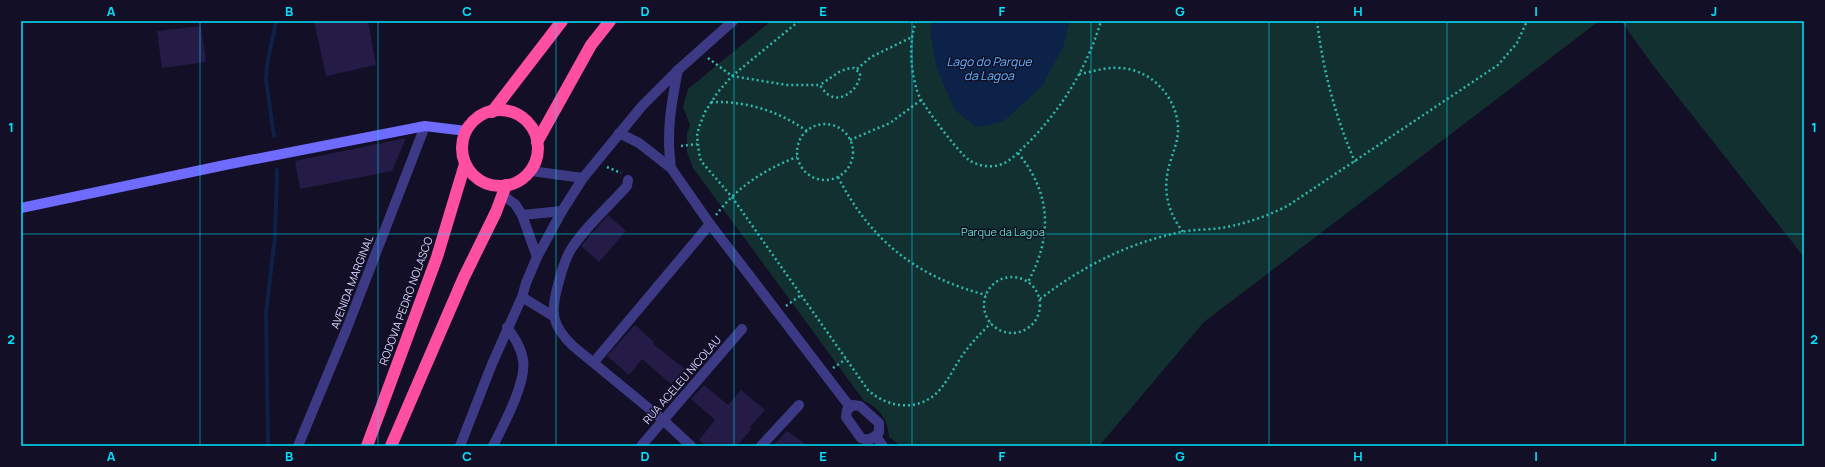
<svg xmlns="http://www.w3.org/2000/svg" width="1825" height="467" font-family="Manrope,sans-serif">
<rect width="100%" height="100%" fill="#130f26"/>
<!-- green -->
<g fill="#12302f">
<path d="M 771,21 L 1599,21 L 1204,322 L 1099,446 L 901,446 L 889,437 C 888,420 880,408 864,401 L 693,168 L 687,152 L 687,134 L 690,125 L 683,107 L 688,89 Z"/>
<path d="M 1621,21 L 1804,21 L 1804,257 L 1655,68 Z"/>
</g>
<!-- water -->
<path fill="#0c2248" d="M 933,21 L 1070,21 L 1063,47 L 1042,86 L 1005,120 L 985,126 L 976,127 L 955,110 L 937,69 L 930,33 Z"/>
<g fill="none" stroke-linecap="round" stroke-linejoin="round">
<!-- stream -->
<g stroke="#0c2248" stroke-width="4">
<path d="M 274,136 L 266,80 L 267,65 L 276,21"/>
<path d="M 268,446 L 266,313 L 275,237 L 277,170"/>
</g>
</g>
<!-- building -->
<g fill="#241b47">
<path d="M 314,21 L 368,21 L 376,65 L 326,76 Z"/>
<path d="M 201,26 L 206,62 L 162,68 L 157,31 Z"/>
<path d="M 406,138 L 392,171 L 300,189 L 295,161 Z"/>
<path d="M 608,215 L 626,231 L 599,262 L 581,246 Z"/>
<path d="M 635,325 L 654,342 L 653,344 L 685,369 L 671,384 L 642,359 L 629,375 L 607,356 Z"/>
<path d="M 704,385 L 728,405 L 741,390 L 765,410 L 750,427 L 752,428 L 737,446 L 706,446 L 699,440 L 715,420 L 691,399 Z"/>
<path d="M 787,431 L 808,446 L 773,446 Z"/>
</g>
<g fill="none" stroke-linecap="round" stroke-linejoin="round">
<!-- path -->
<g stroke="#2fb8b0" stroke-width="2.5" stroke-dasharray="2 3" stroke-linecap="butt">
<path d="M 799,21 L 732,76 L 718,92 L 705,112 L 699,127 L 697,136 L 699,153 L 701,161 L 732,197 L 868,390 C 890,410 923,412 942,387 C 950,377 956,364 964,353 C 972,342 981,333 991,323"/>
<path d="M 916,21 C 909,42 910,65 916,87 C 917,91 919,97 922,101 C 929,113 959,153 969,160 C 976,165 986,167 995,166 C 1009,164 1017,153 1027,144 C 1061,110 1087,68 1101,21"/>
<path d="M 1317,21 C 1323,70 1335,116 1355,162"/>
<path d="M 708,58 L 732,76 L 787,85 L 820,85 C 822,88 825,93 829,95 C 842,104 861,87 860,73 L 854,68 L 846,69 L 839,72 L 820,85"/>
<path d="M 857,69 L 871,57 L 912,37"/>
<path d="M 1079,74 C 1092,72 1105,67 1118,68 C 1152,68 1180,100 1178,133 C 1177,144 1173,152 1170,163 C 1162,188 1167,211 1183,232"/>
<path d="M 711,102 C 747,101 778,111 807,131"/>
<circle cx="825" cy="152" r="28"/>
<path d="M 850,140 L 890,123 L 921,100"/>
<path d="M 681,146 L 697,144"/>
<path d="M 1018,153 C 1051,193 1053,236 1028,282"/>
<path d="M 607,167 L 621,173"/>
<path d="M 838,177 C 871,241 917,277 986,295"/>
<path d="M 716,215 C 737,187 765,169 797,157"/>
<circle cx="1012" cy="305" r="28"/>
<path d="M 1040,299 C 1083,266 1128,243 1181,232 C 1194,229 1208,230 1221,228 C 1245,224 1268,216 1289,205 L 1498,65 L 1517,43 L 1527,21"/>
<path d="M 786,306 L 801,295"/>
<path d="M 833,368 L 846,359"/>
</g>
<!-- street -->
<g stroke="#3d3a85" stroke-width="10">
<path d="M 619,133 L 639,143 L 671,168 L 710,224 L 850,407"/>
<path d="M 671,168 C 666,133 671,104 678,70"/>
<path d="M 531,171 L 583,178"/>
<path d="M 628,180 L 627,186 C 610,205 583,229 570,251 C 564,261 561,274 558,285 C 550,313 552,326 573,346 L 663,420 L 691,446"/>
<path d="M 502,195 L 515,204 L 522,215 L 537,257"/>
<path d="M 522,215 L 562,211"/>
<path d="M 522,297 L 553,316"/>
<path d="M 594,362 L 710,224"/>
<path d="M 853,405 L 860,406 L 879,423 L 879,432 C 874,439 868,441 861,438 L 846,417 L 847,410 Z"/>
<path d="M 876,436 L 883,446"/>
<path d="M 298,446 L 347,328 L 425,126"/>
<path d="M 460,446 L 492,364 L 522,297 L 526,283 L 537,257 L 562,211 L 583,178 L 642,106 L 678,70 L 733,21"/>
<path d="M 493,446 C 503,426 527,382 523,360 C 521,347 514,337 507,327"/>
<path d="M 641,446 L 742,329"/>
<path d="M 761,446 L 799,405"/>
</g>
<!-- secondary -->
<path stroke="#6f6bff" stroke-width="10" d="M 21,208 L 225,165 L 425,126 L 466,131"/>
<!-- highway -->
<g stroke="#ff4fa3" stroke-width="12">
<circle cx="500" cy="148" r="38"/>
<path d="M 492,112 L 562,21"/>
<path d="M 537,142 L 591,45 L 610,21"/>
<path d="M 367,446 L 437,257 L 465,164"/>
<path d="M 391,446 L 464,277 L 496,212 L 506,185"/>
</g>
</g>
<!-- grid -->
<path fill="none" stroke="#00e5ff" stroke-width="1" stroke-opacity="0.55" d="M 200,21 L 200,446M 378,21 L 378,446M 556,21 L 556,446M 734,21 L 734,446M 912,21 L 912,446M 1091,21 L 1091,446M 1269,21 L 1269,446M 1447,21 L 1447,446M 1625,21 L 1625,446M 21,234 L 1804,234"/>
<g text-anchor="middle" stroke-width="3" stroke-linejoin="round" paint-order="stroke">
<!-- park labels -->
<g font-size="11" fill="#5fe0c0" stroke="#130f26">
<text x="1003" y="236">Parque da Lagoa</text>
</g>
<!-- street labels -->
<g font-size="11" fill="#d9d4ff" stroke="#130f26">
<text transform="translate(352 282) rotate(-69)" y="4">AVENIDA MARGINAL</text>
<text transform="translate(406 301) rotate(-70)" y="4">RODOVIA PEDRO NOLASCO</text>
<text transform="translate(682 380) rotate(-49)" y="4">RUA ACELEU NICOLAU</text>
</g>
<!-- water labels -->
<g font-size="12" font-style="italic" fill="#62b6ff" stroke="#130f26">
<text x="989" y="66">Lago do Parque<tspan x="989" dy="14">da Lagoa</tspan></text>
</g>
</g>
<!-- border -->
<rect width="1825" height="467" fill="none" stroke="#130f26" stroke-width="44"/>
<rect x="22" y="22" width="1781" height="423" fill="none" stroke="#00e5ff" stroke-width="1.5"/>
<g font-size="13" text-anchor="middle" font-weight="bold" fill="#00e5ff">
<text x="111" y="16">A</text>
<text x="289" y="16">B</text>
<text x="467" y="16">C</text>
<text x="645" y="16">D</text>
<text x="823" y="16">E</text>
<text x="1002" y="16">F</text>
<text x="1180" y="16">G</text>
<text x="1358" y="16">H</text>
<text x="1536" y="16">I</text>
<text x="1714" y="16">J</text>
<text x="11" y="132">1</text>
<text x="1814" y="132">1</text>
<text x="11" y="344">2</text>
<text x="1814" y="344">2</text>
<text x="111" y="461">A</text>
<text x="289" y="461">B</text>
<text x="467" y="461">C</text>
<text x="645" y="461">D</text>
<text x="823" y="461">E</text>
<text x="1002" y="461">F</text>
<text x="1180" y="461">G</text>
<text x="1358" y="461">H</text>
<text x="1536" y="461">I</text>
<text x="1714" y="461">J</text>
</g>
</svg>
